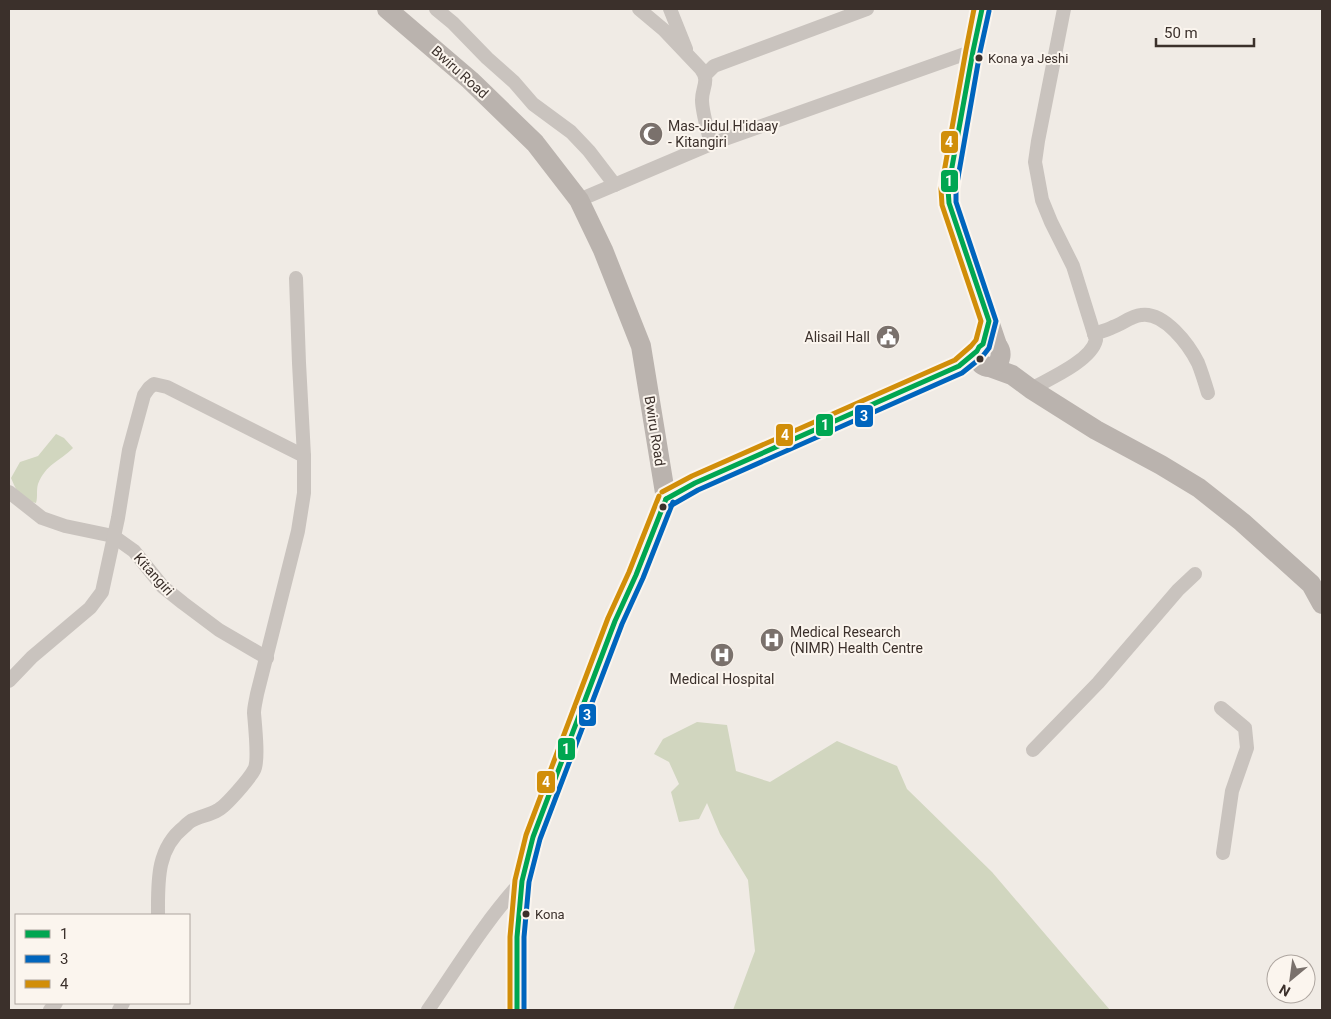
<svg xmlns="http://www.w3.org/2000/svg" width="1331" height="1019" font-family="Roboto,sans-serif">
<rect width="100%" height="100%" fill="#f0ebe5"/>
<!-- green -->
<g fill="#d1d6bf">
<path d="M 56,434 L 64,438 L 73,448 C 59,462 46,464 38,484 C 36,491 38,496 36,503 C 20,499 17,492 11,478 L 20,462 L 38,456 Z"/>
<path d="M 697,722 L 727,725 L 736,771 L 770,782 L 837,741 L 897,766 L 907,789 L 992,872 L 1110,1010 L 733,1010 L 755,951 L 748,880 L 720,834 L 707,803 L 699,819 L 679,822 L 671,792 L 679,784 L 669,762 L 654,754 L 663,739 Z"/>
</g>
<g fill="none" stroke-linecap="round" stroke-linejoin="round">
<!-- street -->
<g stroke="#c9c3be" stroke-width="14">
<path d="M 436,9 L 453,23 L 487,58 L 514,82 L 533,104 L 571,132 L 589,151 L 615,185"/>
<path d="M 639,9 L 664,30 L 701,69 C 710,81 702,87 702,100 C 702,112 708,131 711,144"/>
<path d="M 670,9 L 686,49"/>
<path d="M 706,74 L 714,66 L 867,9"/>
<path d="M 579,200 L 711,144 L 973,51"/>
<path d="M 1094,334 C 1100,332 1107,330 1113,327 C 1122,324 1131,316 1141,315 C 1164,311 1189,345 1198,363 C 1202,373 1205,383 1208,393"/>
<path d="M 1031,389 C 1049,379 1091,361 1096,340 L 1073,266 L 1051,222 L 1042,200 L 1035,162 L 1038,141 L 1064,9"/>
<path d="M 9,492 L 42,518 L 65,526 L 113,536 L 134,551 L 163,587 L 183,603 L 219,630 L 267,658"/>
<path d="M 9,681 L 32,657 L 90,608 L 102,592 L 118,518 L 129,450 L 144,395 L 149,388 L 154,384 L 167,387 L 304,456"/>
<path d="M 1221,708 L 1245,728 L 1247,748 L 1232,791 L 1223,853"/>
<path d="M 1033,750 L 1098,683 L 1178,590 L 1195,574"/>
<path d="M 158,915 C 158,883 156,849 184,827 C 187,824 190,821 193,820 C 201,816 210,815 218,810 C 226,806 250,778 254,770 C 259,762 255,725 254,713 C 254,707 256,700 257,694 L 298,531 L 304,493 L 304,456 L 299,363 L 296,278"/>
<path d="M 50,1010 L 56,1003"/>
<path d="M 119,1010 L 123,1003"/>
<path d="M 428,1010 C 458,966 486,920 522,881"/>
</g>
<!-- secondary -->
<g stroke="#bab3ae" stroke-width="20">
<path d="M 387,9 L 470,80 L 535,143 L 579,200 L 603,250 L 641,346 L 666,499 L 636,575 L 615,621 L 533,837 L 522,881 L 517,937 L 517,1010"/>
<path d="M 982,9 L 973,51 L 948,189 L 949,203 L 997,345"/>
<path d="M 990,367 L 1012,375 L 1031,389 L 1096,430 L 1161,465 L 1199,488 L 1242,522 L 1311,584 L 1322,604"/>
<path d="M 666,499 L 695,483 L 959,366 C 964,362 970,358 975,353 C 978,350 978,346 982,344 C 996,336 1008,354 995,366 C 984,369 976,363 977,351"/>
</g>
<!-- bus-1 casing -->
<g stroke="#fbf5ee" stroke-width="9">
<g id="bus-1">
<path d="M 666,499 L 695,483 L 959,366 L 977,351 L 979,347 L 983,344 L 989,321 L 949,203 L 948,189 L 973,51 L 982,9"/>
<path d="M 517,1010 L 517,937 L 522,881 L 533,837 L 615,621 L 636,575 L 666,499"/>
</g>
</g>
<!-- bus-2 casing -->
<g stroke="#fbf5ee" stroke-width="9">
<g id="bus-2">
<path d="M 670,506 L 698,490 L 962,373 L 982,357 L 989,348 L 996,321 L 956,202 L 956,189 L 980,52 L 989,11"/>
<path d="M 524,1010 L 524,937 L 529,882 L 540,839 L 622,624 L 643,578 L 673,502"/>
</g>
</g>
<!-- bus-3 casing -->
<g stroke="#fbf5ee" stroke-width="9">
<g id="bus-3">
<path d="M 662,492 L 692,476 L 955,360 L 971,346 L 976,340 L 981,321 L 942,205 L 941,189 L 966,50 L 974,9"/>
<path d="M 510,1010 L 510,937 L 515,880 L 526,835 L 608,618 L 629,572 L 659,496"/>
</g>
</g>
<!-- bus-1 -->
<use href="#bus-1" stroke="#00a651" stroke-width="5"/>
<!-- bus-2 -->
<use href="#bus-2" stroke="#0065bd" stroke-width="5"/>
<!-- bus-3 -->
<use href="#bus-3" stroke="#d18e09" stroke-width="5"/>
</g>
<!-- icons -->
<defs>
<g id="mosque-disc" transform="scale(1.25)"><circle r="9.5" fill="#7a716c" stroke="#fbf5ee"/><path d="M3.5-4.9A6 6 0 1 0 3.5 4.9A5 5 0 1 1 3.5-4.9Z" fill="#fff"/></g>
<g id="civic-disc" transform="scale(1.25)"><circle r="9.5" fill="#7a716c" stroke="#fbf5ee"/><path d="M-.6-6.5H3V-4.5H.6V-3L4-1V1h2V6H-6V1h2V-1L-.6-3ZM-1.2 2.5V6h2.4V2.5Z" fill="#fff"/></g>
<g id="hospital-disc" transform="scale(1.25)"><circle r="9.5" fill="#7a716c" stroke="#fbf5ee"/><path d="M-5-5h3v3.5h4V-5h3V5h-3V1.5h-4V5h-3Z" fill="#fff"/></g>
</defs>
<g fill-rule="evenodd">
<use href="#mosque-disc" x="651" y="134"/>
<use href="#civic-disc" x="888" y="337"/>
<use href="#hospital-disc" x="772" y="640"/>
<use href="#hospital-disc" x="722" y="655"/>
</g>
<!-- markers -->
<g fill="#3b302b" stroke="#fbf5ee" stroke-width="2">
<circle cx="979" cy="58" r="4.5"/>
<circle cx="980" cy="359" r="4.5"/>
<circle cx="663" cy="507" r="4.5"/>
<circle cx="526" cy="914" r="4.5"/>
</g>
<g text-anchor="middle" stroke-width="4" stroke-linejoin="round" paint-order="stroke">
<!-- bus labels -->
<g font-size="13" fill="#3b302b" stroke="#fbf5ee" text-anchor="start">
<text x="988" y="63">Kona ya Jeshi</text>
<text x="535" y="919">Kona</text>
</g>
<!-- street labels -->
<g font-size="14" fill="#3b302b" stroke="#fbf5ee">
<text transform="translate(460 72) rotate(42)" y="5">Bwiru Road</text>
<text transform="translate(655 431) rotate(81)" y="5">Bwiru Road</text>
<text transform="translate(154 574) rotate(48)" y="5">Kitangiri</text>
</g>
<!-- poi labels -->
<g font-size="14" fill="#3b302b" stroke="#fbf5ee" text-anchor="start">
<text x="668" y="131">Mas-Jidul H'idaay<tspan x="668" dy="16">- Kitangiri</tspan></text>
<text x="870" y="342" text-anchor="end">Alisail Hall</text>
<text x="790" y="637">Medical Research<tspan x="790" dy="16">(NIMR) Health Centre</tspan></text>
<text x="722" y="684" text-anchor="middle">Medical Hospital</text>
</g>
</g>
<g stroke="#fbf5ee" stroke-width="2">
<rect x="940" y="130" width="19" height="24" rx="5" fill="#d18e09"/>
<rect x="940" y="169" width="19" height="24" rx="5" fill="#00a651"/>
<rect x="854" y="404" width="20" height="24" rx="5" fill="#0065bd"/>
<rect x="815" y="413" width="19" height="24" rx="5" fill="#00a651"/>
<rect x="775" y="423" width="19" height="24" rx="5" fill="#d18e09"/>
<rect x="578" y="703" width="19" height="24" rx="5" fill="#0065bd"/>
<rect x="557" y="737" width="19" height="24" rx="5" fill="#00a651"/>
<rect x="536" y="770" width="20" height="24" rx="5" fill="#d18e09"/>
</g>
<g font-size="14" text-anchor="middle" font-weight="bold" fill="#fff">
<text x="949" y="147">4</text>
<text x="949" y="186">1</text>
<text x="864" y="421">3</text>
<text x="825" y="430">1</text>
<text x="785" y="440">4</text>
<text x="587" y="720">3</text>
<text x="566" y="754">1</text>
<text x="546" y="787">4</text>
</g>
<!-- border -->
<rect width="1331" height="1019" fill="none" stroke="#3b302b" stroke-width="20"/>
<!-- legend -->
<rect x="15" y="914" width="175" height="90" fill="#fbf5ee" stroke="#aea6a0"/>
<rect x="25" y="930" width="25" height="8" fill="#00a651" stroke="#aea6a0"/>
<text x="60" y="939" font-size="15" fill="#3b302b">1</text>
<rect x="25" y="955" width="25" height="8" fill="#0065bd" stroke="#aea6a0"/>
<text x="60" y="964" font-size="15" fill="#3b302b">3</text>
<rect x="25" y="980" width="25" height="8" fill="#d18e09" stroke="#aea6a0"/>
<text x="60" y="989" font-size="15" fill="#3b302b">4</text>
<!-- north arrow -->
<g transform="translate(1291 979) rotate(209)"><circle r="24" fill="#fbf5ee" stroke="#aea6a0"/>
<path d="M0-4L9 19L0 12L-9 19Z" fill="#7a716c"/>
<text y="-8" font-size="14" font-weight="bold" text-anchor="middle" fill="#3b302b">N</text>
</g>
<!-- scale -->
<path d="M1156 38v8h98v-8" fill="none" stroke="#3b302b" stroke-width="2.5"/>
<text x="1164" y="38" font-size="15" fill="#3b302b" stroke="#fbf5ee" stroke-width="4" paint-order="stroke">50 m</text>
</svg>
